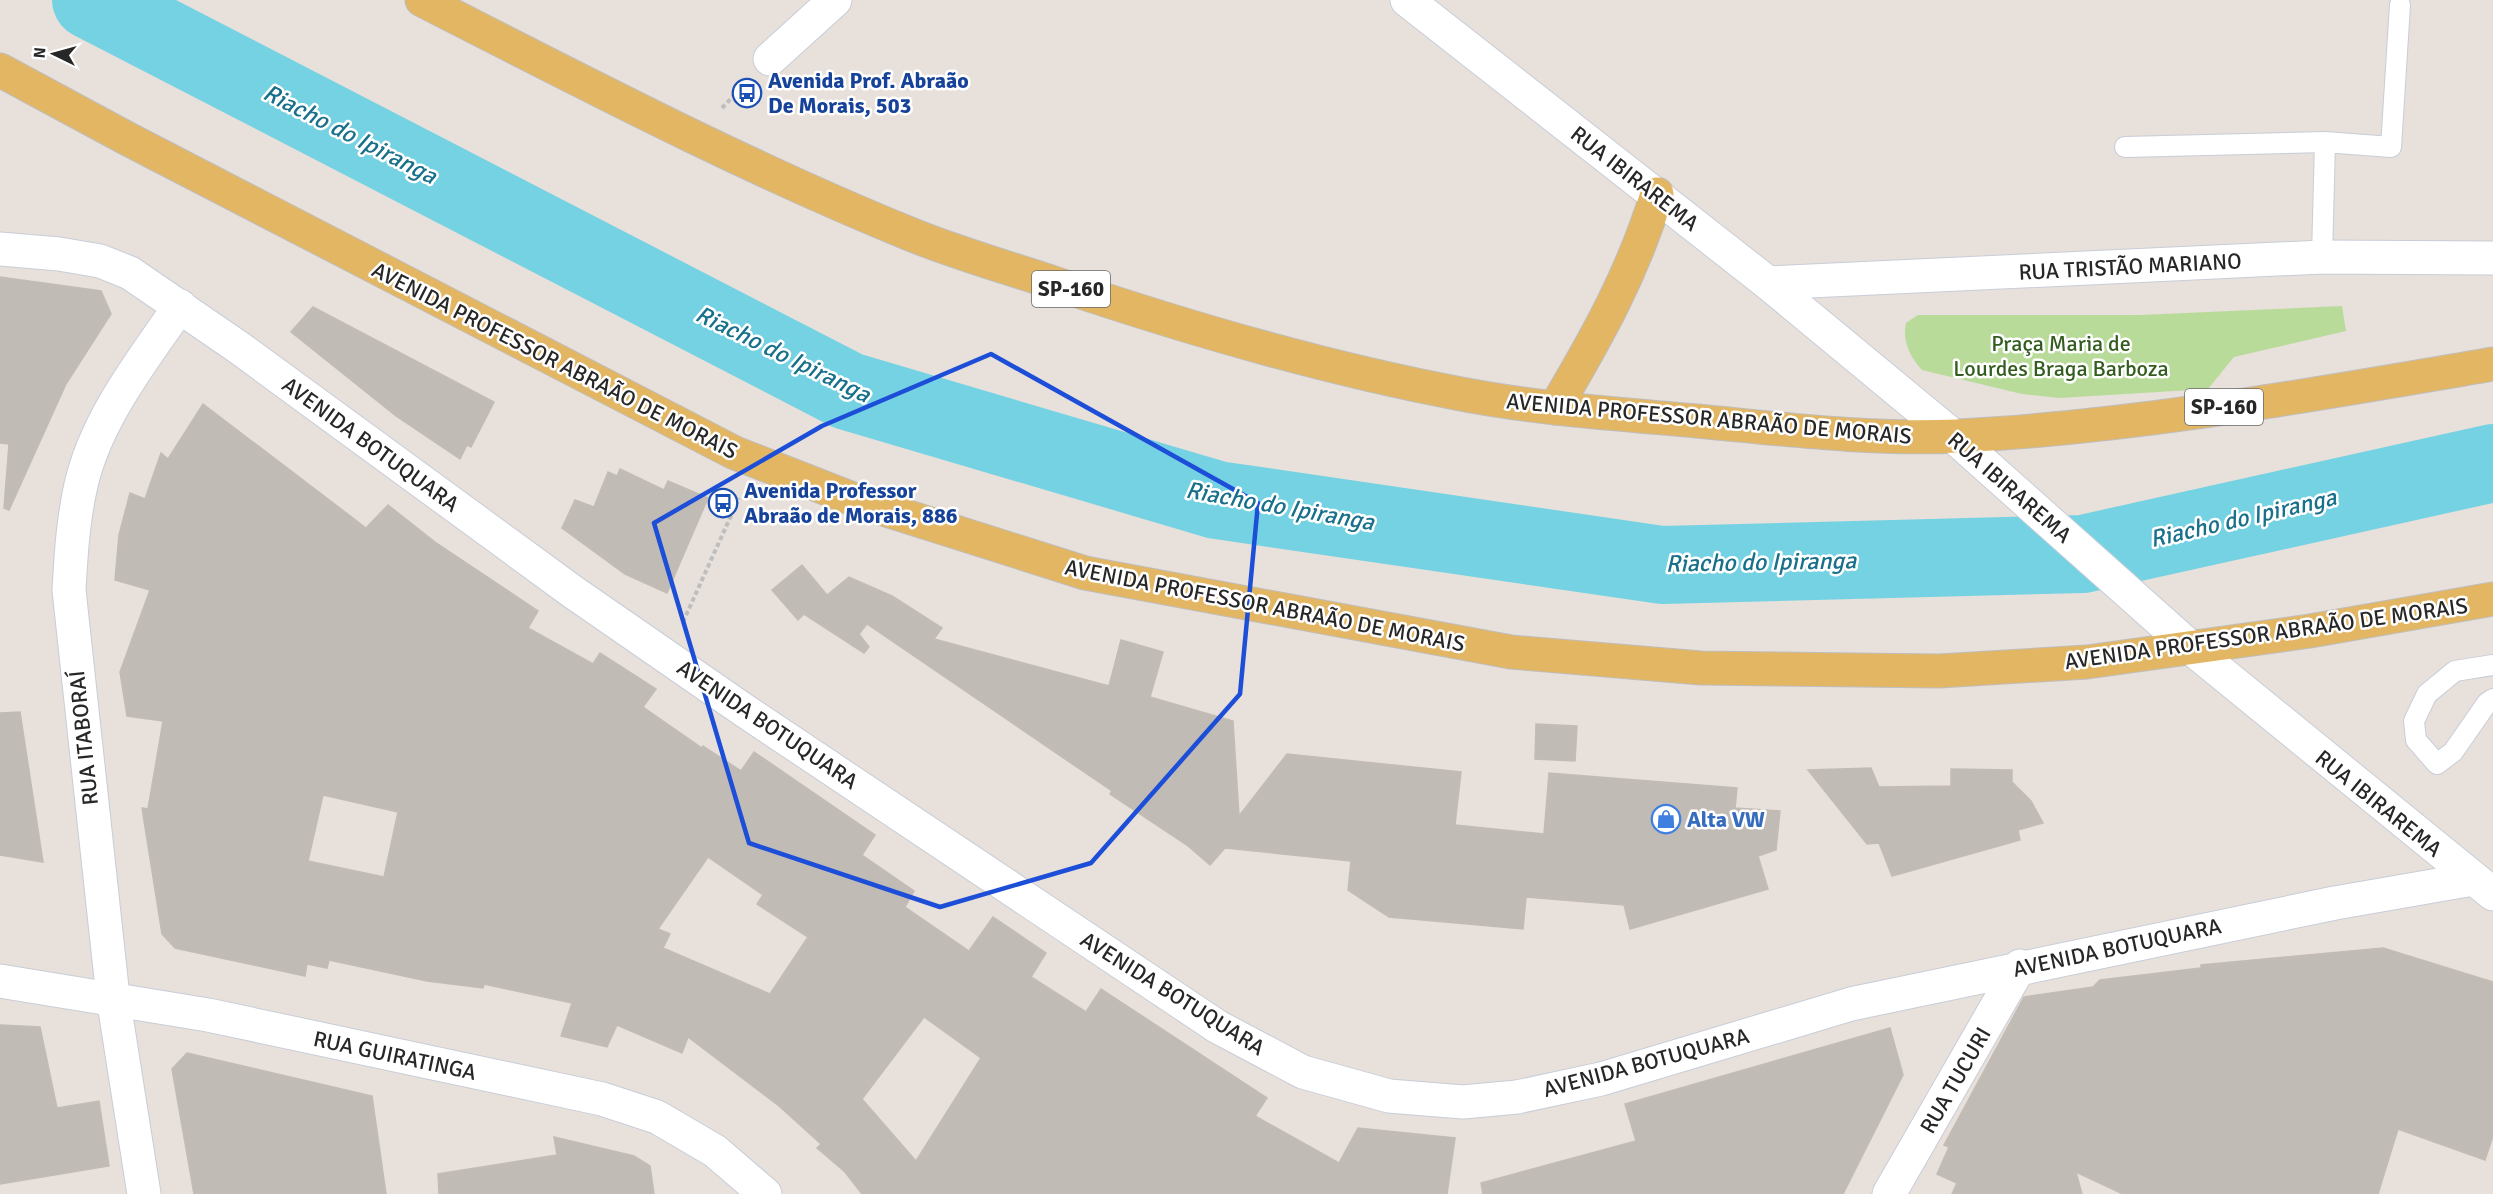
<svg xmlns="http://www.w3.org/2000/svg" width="2493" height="1194" font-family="Signika,sans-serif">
<rect width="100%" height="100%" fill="#e8e0da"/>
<!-- park -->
<path fill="#b8db9a" d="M 2342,306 L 2346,331 L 2234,357 L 2208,389 L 2059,398 L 2022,394 L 1922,370 C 1910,357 1902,341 1906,323 L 1918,315 L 2140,315 Z"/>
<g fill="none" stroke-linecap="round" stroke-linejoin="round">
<!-- river -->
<path stroke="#74d2e3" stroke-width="78" d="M 91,0 L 848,391 L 1217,500 L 1662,565 L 2083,554 L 2493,463"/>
</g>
<!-- building -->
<g fill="#c1bbb5" stroke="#c3bcb4" stroke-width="1.5" fill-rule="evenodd">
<path d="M 0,277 L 101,291 L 111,314 L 66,384 L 9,510 L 4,508 L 9,444 L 0,443 Z"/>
<path d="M 313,307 L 494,402 L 471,447 L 467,445 L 460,459 L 396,416 L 291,332 Z"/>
<path d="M 203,404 L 366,528 L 388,505 L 435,542 L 538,611 L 528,628 L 593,664 L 600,653 L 656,689 L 643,707 L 702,748 L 703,746 L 741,771 L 754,752 L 875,835 L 862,855 L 914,891 L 905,907 L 969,951 L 993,917 L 1046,953 L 1031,977 L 1086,1012 L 1101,989 L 1267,1098 L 1255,1116 L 1339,1163 L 1358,1128 L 1455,1138 L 1447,1194 L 862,1194 L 845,1172 L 817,1148 L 821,1144 L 779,1106 L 688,1037 L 682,1053 L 617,1025 L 607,1047 L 561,1036 L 572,1003 L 484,984 L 483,988 L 427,981 L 329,960 L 327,968 L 307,964 L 305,976 L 175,948 L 162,934 L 142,808 L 148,809 L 163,721 L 127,716 L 120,672 L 150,590 L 115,580 L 119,535 L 130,493 L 145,499 L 161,453 L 168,459 ZM 323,795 L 398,812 L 384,877 L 308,861 ZM 708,857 L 763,895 L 757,904 L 808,937 L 770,994 L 663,948 L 670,934 L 658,929 ZM 924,1017 L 981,1058 L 916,1161 L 862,1099 Z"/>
<path d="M 620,469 L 664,490 L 668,481 L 708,498 L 667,593 L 625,574 L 562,528 L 575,500 L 594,507 L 608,472 L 617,476 Z"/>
<path d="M 802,565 L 827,595 L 849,577 L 892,596 L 942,628 L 934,639 L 1109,686 L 1121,640 L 1163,652 L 1150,697 L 1233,721 L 1239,816 L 1287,754 L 1461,772 L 1455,825 L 1544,834 L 1549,773 L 1737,788 L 1735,808 L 1780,811 L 1776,850 L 1758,856 L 1768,889 L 1630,929 L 1624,905 L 1526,897 L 1523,929 L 1389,917 L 1348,890 L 1351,861 L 1225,848 L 1210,865 L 1188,846 L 1110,794 L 1112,791 L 867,624 L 859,634 L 869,647 L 864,653 L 804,614 L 798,620 L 772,590 Z"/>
<path d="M 20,712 L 43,862 L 0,855 L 0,713 Z"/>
<path d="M 1536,724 L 1577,726 L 1575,761 L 1535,759 Z"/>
<path d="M 1871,768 L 1879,787 L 1951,786 L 1951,769 L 2012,770 L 2012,782 L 2031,801 L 2043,823 L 2018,830 L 2020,840 L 1892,876 L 1879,843 L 1867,844 L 1808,770 Z"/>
<path d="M 2383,948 L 2493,982 L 2493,1136 L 2485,1160 L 2398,1129 L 2378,1194 L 2123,1194 L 2076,1172 L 2082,1194 L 1952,1194 L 1957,1183 L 1937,1174 L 1949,1147 L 1944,1145 L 2024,997 L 2093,987 L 2100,980 L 2201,968 L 2201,965 Z"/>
<path d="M 0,1025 L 40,1027 L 57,1108 L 99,1101 L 109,1166 L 0,1184 Z"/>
<path d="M 1890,1028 L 1903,1075 L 1843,1194 L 1483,1194 L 1481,1183 L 1636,1141 L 1625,1104 Z"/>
<path d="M 187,1053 L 372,1096 L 386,1194 L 194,1194 L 172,1069 Z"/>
<path d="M 554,1137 L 634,1156 L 650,1166 L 654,1194 L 439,1194 L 438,1174 L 557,1155 Z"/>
</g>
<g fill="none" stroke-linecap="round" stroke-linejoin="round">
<!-- lane casing -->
<g stroke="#c8cdd8" stroke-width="22">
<g id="lane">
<path d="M 2125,147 L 2325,142"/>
<path d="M 2322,257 L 2325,142 L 2391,147 L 2400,5"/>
<path d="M 2493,665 L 2455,671 L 2427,694 L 2414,721 L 2416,740 L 2437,764 L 2453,752 L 2487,703 L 2493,699"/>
</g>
</g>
<!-- street casing -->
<g stroke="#c8cdd8" stroke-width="35">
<g id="street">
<path d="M 1407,0 L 1768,283 L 1953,436 L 2191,648 L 2493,894"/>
<path d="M 770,59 L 835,0"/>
<path d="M 0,249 L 59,254 L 100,261 L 130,273 L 238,347 L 573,592 L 748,713 L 1218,1027 L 1303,1072 L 1389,1096 L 1463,1102 L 1517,1097 L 1601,1079 L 1851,1004 L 2335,903 L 2473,879"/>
<path d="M 1768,283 L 2322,257 L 2493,258"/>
<path d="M 0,981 L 208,1015 L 602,1099 L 657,1117 L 715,1151 L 765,1194"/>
<path d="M 144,1194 L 113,997 L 69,590 C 71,555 73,520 81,485 C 96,419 142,361 180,306"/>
<path d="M 1889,1194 L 2020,966"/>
</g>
</g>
<!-- primary casing -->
<g stroke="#bebebe" stroke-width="35">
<g id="primary">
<path d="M 422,0 C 583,82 743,166 910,234 C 956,253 1006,267 1054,283 C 1187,328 1322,368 1461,394 C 1539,409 1618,414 1697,421 C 1783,429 1870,440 1957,436 C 2137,427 2316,394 2493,364"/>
<path d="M 0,70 L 128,139 L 735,453 L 858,501 L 1085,573 L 1511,652 L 1701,668 L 1939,671 L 2087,662 L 2310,631 L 2493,599"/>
<path d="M 1555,408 C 1597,337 1633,273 1657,194"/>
</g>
</g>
<!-- path -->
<g stroke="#bebebe" stroke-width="4" stroke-dasharray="4.5 3" stroke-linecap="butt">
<path d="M 722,108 L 744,85"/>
<path d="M 683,622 L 739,498"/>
</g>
<!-- lane -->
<use href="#lane" stroke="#fff" stroke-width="20"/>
<!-- street -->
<use href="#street" stroke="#fff" stroke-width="33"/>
<!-- primary -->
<use href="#primary" stroke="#e3b664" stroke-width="33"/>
</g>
<!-- marked area -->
<path fill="none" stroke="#1d4ed8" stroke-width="4.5" stroke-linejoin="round" d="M 991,354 L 1258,503 L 1240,694 L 1091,863 L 940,907 L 749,843 L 654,523 L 822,426 Z"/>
<!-- icons -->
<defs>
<g id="bus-ring" transform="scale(1.5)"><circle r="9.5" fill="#fff" stroke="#1a4fb4" stroke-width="1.5"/><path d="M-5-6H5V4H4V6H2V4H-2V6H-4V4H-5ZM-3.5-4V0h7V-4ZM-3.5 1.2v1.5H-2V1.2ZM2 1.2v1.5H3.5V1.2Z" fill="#1a4fb4"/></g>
<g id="shop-ring" transform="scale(1.5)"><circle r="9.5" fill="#fff" stroke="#3f7fe0" stroke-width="1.5"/><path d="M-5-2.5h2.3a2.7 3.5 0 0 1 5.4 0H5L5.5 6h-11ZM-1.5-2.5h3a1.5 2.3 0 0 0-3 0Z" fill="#3f7fe0"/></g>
</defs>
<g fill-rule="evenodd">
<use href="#bus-ring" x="747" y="93"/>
<use href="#bus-ring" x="723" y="503"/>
<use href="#shop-ring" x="1666" y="819"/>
</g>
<g text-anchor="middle" stroke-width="5" stroke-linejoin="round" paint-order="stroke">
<!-- shield labels -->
<g fill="#fff" stroke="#686868" stroke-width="1.5">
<rect x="1032" y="271" width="78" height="36" rx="4.5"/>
<rect x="2185" y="389" width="78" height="36" rx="4.5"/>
</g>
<g font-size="21" font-weight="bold" fill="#272727">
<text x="1071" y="296">SP-160</text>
<text x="2224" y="414">SP-160</text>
</g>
<!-- transit labels -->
<g font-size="22" font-weight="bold" fill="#164399" stroke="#fff" text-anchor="start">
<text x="768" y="88">Avenida Prof. Abraão<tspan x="768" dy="25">De Morais, 503</tspan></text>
<text x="744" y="498">Avenida Professor<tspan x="744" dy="25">Abraão de Morais, 886</tspan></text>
</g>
<!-- street labels -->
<g font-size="22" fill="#272727" stroke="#fff">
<text transform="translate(1635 178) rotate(38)" y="8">RUA IBIRAREMA</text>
<text transform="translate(2130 266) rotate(-3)" y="8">RUA TRISTÃO MARIANO</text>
<text transform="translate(555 360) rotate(27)" y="8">AVENIDA PROFESSOR ABRAÃO DE MORAIS</text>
<text transform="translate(1709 418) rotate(5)" y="8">AVENIDA PROFESSOR ABRAÃO DE MORAIS</text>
<text transform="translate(371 444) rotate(36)" y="8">AVENIDA BOTUQUARA</text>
<text transform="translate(2010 487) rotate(41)" y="8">RUA IBIRAREMA</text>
<text transform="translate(1265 605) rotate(11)" y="8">AVENIDA PROFESSOR ABRAÃO DE MORAIS</text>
<text transform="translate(2266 633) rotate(-8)" y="8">AVENIDA PROFESSOR ABRAÃO DE MORAIS</text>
<text transform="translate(768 724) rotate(34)" y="8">AVENIDA BOTUQUARA</text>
<text transform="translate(83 738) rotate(-96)" y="8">RUA ITABORAÍ</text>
<text transform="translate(2379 803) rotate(39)" y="8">RUA IBIRAREMA</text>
<text transform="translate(2117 947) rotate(-12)" y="8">AVENIDA BOTUQUARA</text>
<text transform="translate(1173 993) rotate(32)" y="8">AVENIDA BOTUQUARA</text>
<text transform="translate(395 1055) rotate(12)" y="8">RUA GUIRATINGA</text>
<text transform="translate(1646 1062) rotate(-15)" y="8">AVENIDA BOTUQUARA</text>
<text transform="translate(1955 1080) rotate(-60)" y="8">RUA TUCURI</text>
</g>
<!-- park labels -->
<g font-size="22" fill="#335c1f" stroke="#fff">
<text x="2061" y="351">Praça Maria de<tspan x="2061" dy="25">Lourdes Braga Barboza</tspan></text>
</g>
<!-- shop labels -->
<g font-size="22" font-weight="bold" fill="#366cbe" stroke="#fff" text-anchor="start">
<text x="1687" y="827">Alta VW</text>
</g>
<!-- water labels -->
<g font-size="24" font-style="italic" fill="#18708a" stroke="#fff">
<text transform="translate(350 134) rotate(27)" y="8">Riacho do Ipiranga</text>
<text transform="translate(783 354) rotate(26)" y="8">Riacho do Ipiranga</text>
<text transform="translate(1280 506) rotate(10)" y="8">Riacho do Ipiranga</text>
<text transform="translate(2243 518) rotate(-13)" y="8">Riacho do Ipiranga</text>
<text transform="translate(1761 562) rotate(-1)" y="8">Riacho do Ipiranga</text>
</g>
</g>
<!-- north arrow -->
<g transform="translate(54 54) rotate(275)" stroke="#ffffff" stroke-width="4.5" paint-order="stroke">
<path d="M0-4.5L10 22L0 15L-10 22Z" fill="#272727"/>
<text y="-9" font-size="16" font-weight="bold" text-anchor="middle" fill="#272727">N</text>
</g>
</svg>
